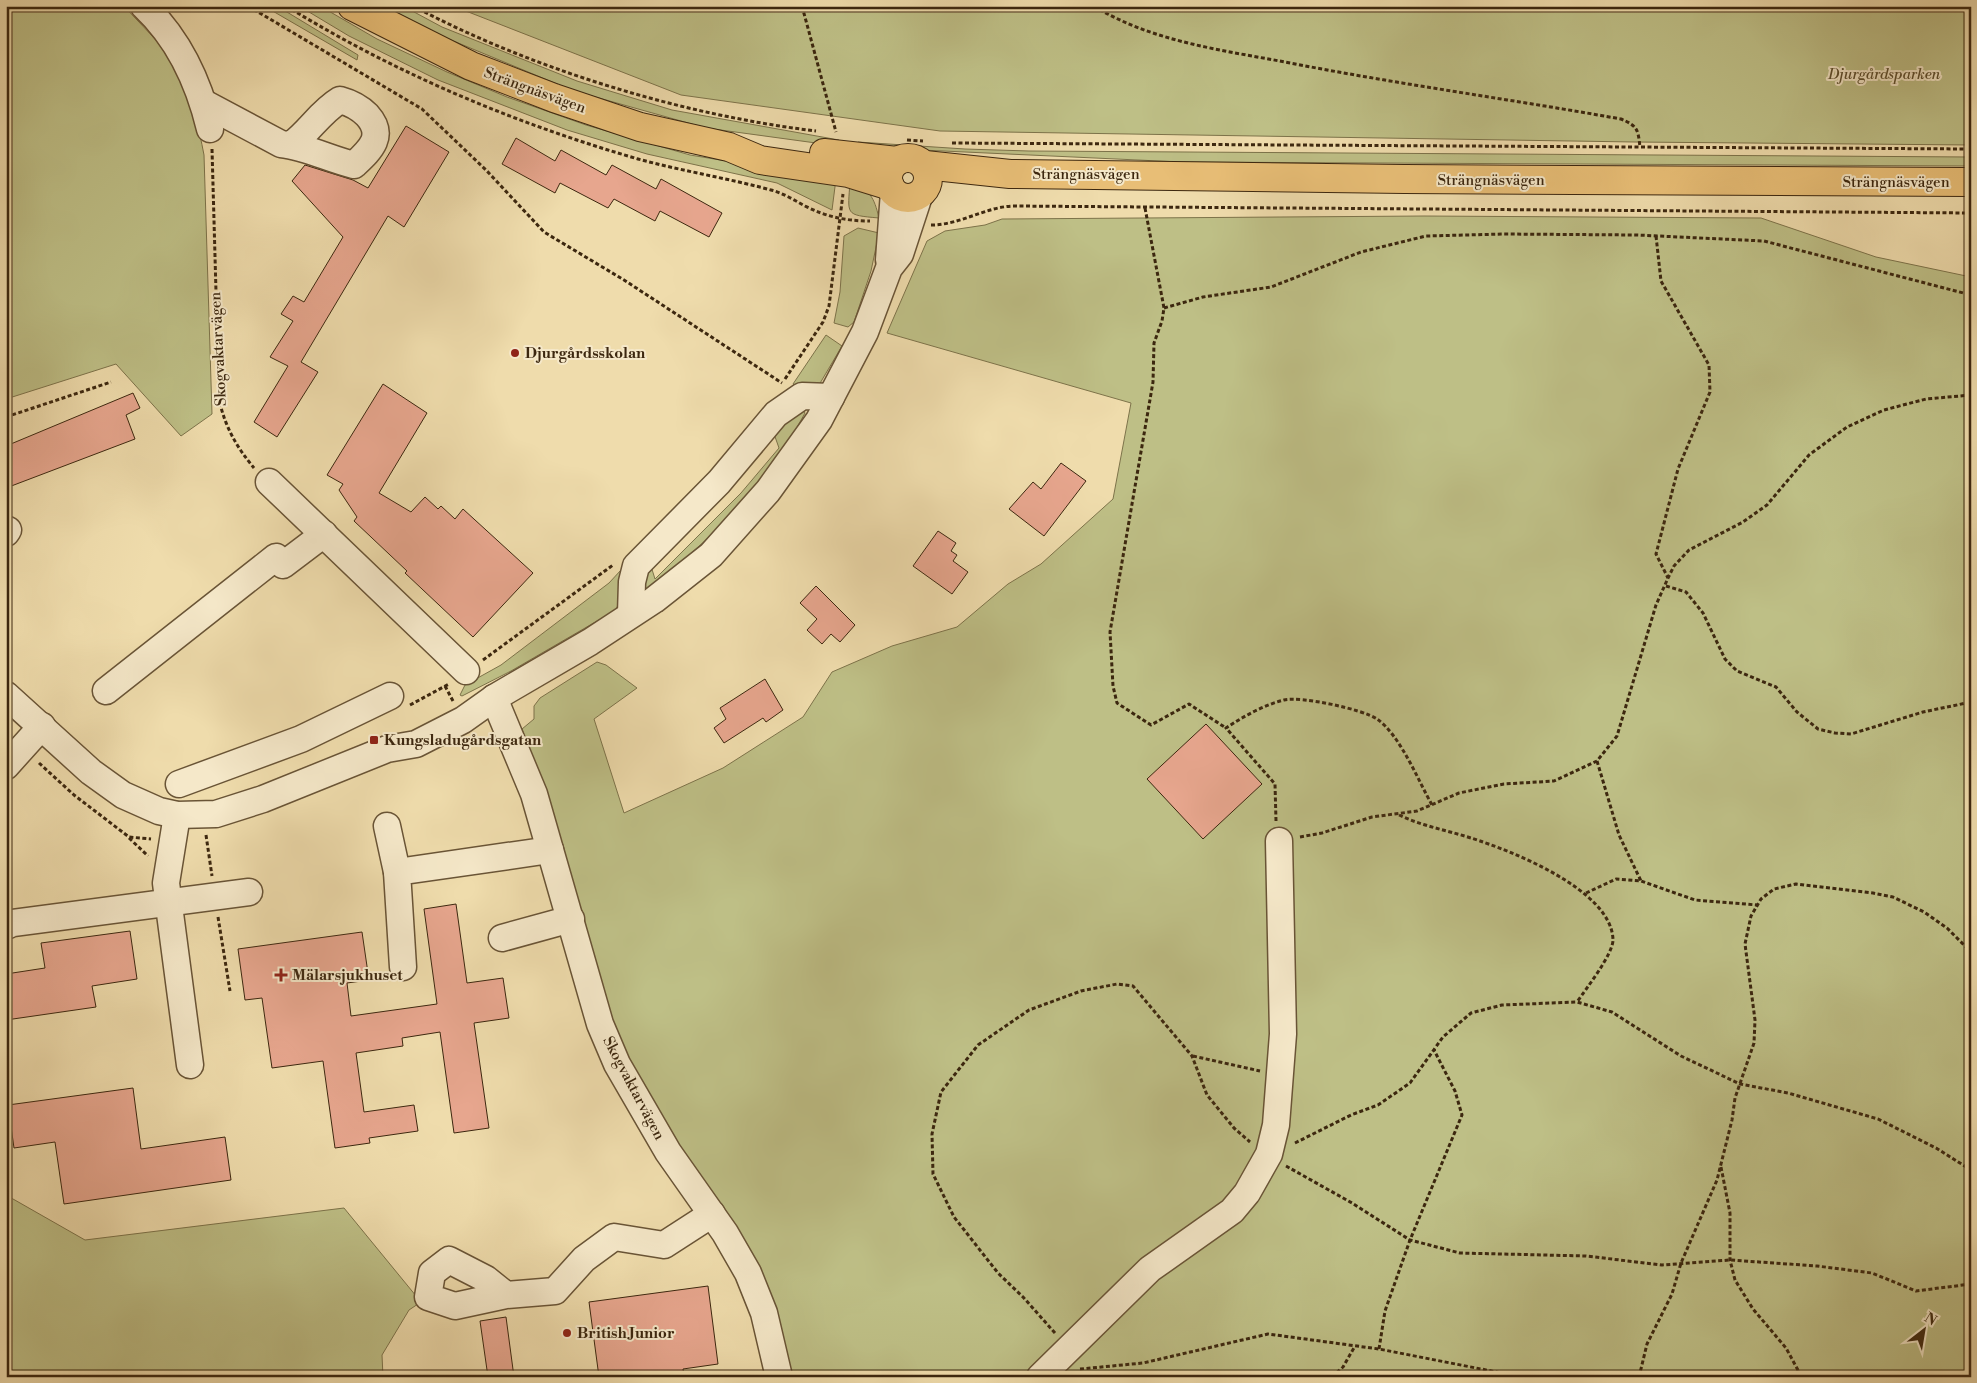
<svg xmlns="http://www.w3.org/2000/svg" width="1977" height="1383" font-family="'Libre Bodoni',serif">
<rect width="100%" height="100%" fill="#efdcac"/>
<filter id="stains"><feTurbulence type="fractalNoise" baseFrequency=".004" numOctaves="4"/><feColorMatrix values="0 0 0 0 .2 0 0 0 0 .09 0 0 0 0 .02 0 0 0 .5 -.17"/></filter>
<radialGradient id="worn" r=".72"><stop offset=".6" stop-color="#630" stop-opacity="0"/><stop offset="1" stop-color="#630" stop-opacity=".3"/></radialGradient>
<!-- green -->
<g fill="#bebf86" stroke="#7d734a">
<path d="M 6,6 L 124,6 C 141,25 160,42 174,64 C 189,87 199,128 204,155 L 212,414 L 181,436 L 116,364 L 6,399 Z"/>
<path d="M 264,6 L 277,6 L 358,55 L 357,60 Z"/>
<path d="M 299,6 L 320,6 L 377,39 L 447,72 L 507,97 L 586,125 L 690,155 L 836,179 L 832,210 L 777,183 L 647,154 L 567,130 L 438,80 L 349,36 Z"/>
<path d="M 382,6 L 403,6 L 442,27 L 577,81 L 672,110 L 839,140 L 838,146 L 706,128 L 574,91 L 422,28 Z"/>
<path d="M 453,6 L 1971,6 L 1971,145 L 1634,142 L 940,131 L 681,95 Z"/>
<path d="M 858,142 L 965,149 L 1029,151 L 1971,157 L 1971,166 L 1181,162 L 857,147 Z"/>
<path d="M 850,181 C 870,190 874,197 879,218 C 844,215 848,215 850,181 Z"/>
<path d="M 1424,216 L 1761,218 L 1876,257 L 1971,277 L 1971,1377 L 785,1377 L 664,1127 L 617,1041 L 535,764 L 522,729 L 534,719 L 534,706 L 540,698 L 597,662 L 606,665 L 637,688 L 594,719 L 624,813 L 723,768 L 803,717 L 832,672 L 892,646 L 957,627 L 1008,584 L 1041,564 L 1113,499 L 1131,403 L 887,333 L 927,241 L 945,231 L 985,225 L 1002,219 Z"/>
<path d="M 858,228 L 879,233 L 871,271 L 854,322 L 848,327 L 834,323 L 840,292 L 844,236 Z"/>
<path d="M 826,335 L 842,346 L 819,385 L 803,388 L 793,384 Z"/>
<path d="M 801,407 L 805,413 C 767,484 711,541 647,589 L 642,588 L 650,563 L 655,579 L 741,493 L 779,448 L 773,431 Z"/>
<path d="M 621,570 L 621,597 L 616,610 L 511,671 L 462,696 L 460,695 L 465,685 L 501,665 L 609,583 Z"/>
<path d="M 6,1195 L 85,1240 L 344,1208 L 421,1302 L 409,1310 L 382,1355 L 383,1377 L 6,1377 Z"/>
</g>
<!-- building -->
<g fill="#e7a68e" stroke="#3c270f">
<path d="M 406,126 L 449,152 L 404,227 L 388,216 L 301,362 L 318,372 L 277,437 L 254,422 L 288,366 L 270,357 L 293,321 L 281,314 L 293,296 L 304,302 L 343,237 L 292,181 L 305,165 L 353,180 L 368,188 Z"/>
<path d="M 516,138 L 555,161 L 561,150 L 606,175 L 612,165 L 656,189 L 661,179 L 722,213 L 709,237 L 660,211 L 655,221 L 614,199 L 608,208 L 560,183 L 555,193 L 502,164 Z"/>
<path d="M 383,384 L 427,413 L 379,493 L 411,512 L 425,497 L 438,509 L 441,506 L 455,519 L 463,509 L 533,573 L 473,637 L 405,573 L 407,571 L 354,521 L 357,517 L 339,490 L 343,484 L 327,475 Z"/>
<path d="M 133,393 L 140,408 L 126,415 L 135,439 L 6,488 L 6,446 Z"/>
<path d="M 1061,463 L 1086,481 L 1044,536 L 1009,509 L 1033,482 L 1041,489 Z"/>
<path d="M 938,531 L 956,543 L 951,551 L 957,555 L 953,561 L 968,572 L 952,594 L 913,566 Z"/>
<path d="M 816,586 L 855,625 L 840,642 L 831,634 L 822,644 L 807,630 L 817,619 L 800,603 Z"/>
<path d="M 765,679 L 783,710 L 766,722 L 763,718 L 724,743 L 714,728 L 726,719 L 720,708 Z"/>
<path d="M 1206,724 L 1262,784 L 1203,839 L 1147,779 Z"/>
<path d="M 456,904 L 467,983 L 503,978 L 509,1018 L 474,1023 L 489,1128 L 454,1133 L 440,1032 L 402,1038 L 403,1046 L 356,1053 L 364,1112 L 414,1105 L 418,1131 L 369,1138 L 370,1143 L 335,1148 L 323,1061 L 272,1068 L 262,998 L 245,1000 L 238,949 L 362,932 L 369,980 L 347,983 L 351,1016 L 437,1004 L 424,909 Z"/>
<path d="M 130,931 L 137,979 L 92,986 L 96,1007 L 6,1020 L 6,974 L 45,968 L 41,943 Z"/>
<path d="M 133,1088 L 141,1149 L 225,1137 L 231,1180 L 64,1204 L 55,1142 L 14,1148 L 8,1105 Z"/>
<path d="M 708,1286 L 718,1364 L 683,1369 L 684,1377 L 599,1377 L 589,1302 Z"/>
<path d="M 506,1317 L 514,1377 L 488,1377 L 480,1321 Z"/>
</g>
<g fill="none" stroke-linecap="round" stroke-linejoin="round">
<!-- minor casing -->
<g stroke="#695436" stroke-width="29">
<g id="minor">
<path d="M 144,6 C 179,39 199,83 210,129"/>
<path d="M 204,103 L 281,144 C 307,147 329,159 354,165 C 370,150 386,136 367,115 C 359,107 351,103 340,100 C 320,112 309,132 291,145"/>
<path d="M 889,260 L 894,192"/>
<path d="M 269,482 L 466,671"/>
<path d="M 6,533 L 8,530"/>
<path d="M 283,565 L 324,534"/>
<path d="M 631,614 L 632,582 L 636,566 L 719,482 L 776,414 L 802,396 L 831,397"/>
<path d="M 106,691 L 276,557"/>
<path d="M 6,695 L 91,772 L 123,795 L 159,811 L 177,815 L 216,814 L 263,799 L 387,749 L 416,744 L 463,720 L 494,698 L 590,642 L 654,600 L 711,555 L 768,491 L 819,420 L 865,332 L 889,268 L 900,254 L 919,196"/>
<path d="M 494,698 L 534,794 L 600,1024 L 617,1064 L 668,1152 L 725,1233 L 748,1273 L 764,1313 L 779,1377"/>
<path d="M 6,766 L 42,726"/>
<path d="M 179,784 L 301,739 L 390,696"/>
<path d="M 177,815 L 166,883 L 190,1065"/>
<path d="M 387,826 L 397,872"/>
<path d="M 6,926 L 13,923 L 249,892"/>
<path d="M 502,938 L 571,919"/>
<path d="M 403,967 L 397,872 L 550,850"/>
<path d="M 506,1295 L 455,1306 L 428,1297 L 432,1273 L 449,1260 L 486,1279 L 506,1295 L 555,1291 L 584,1259 L 614,1237 L 664,1245 L 712,1214"/>
<path d="M 1040,1377 L 1150,1269 L 1232,1211 L 1247,1193 L 1269,1154 L 1276,1125 L 1283,1034 L 1279,841"/>
</g>
</g>
<!-- major casing -->
<g stroke="#3c270f" stroke-width="30">
<g id="major">
<path d="M 352,6 L 471,66 L 554,98 L 640,127 L 729,147 L 760,160 L 848,173 L 890,186"/>
<path d="M 824,153 L 897,161"/>
<circle cx="908" cy="178" r="20"/>
<path d="M 925,165 L 1010,174 L 1404,179 L 1971,182"/>
</g>
</g>
<!-- path -->
<g stroke="#3c270f" stroke-width="3" stroke-dasharray="4 2.5" stroke-linecap="butt">
<path d="M 248,6 L 422,109 L 486,170 L 544,232 L 624,280 L 782,383"/>
<path d="M 286,6 C 397,74 514,123 638,159 C 682,171 727,178 771,190 C 783,193 794,200 805,206 C 827,217 846,221 870,221"/>
<path d="M 413,6 C 532,69 682,115 816,131"/>
<path d="M 802,6 L 836,132"/>
<path d="M 1094,6 C 1150,41 1221,50 1285,62 C 1397,84 1509,99 1621,119 C 1638,126 1638,130 1640,147"/>
<path d="M 907,140 L 923,141"/>
<path d="M 952,143 L 1971,149"/>
<path d="M 212,149 L 219,399 C 225,427 236,446 254,468"/>
<path d="M 1145,208 L 1164,308 L 1162,321 L 1154,343 L 1153,382 L 1110,632 L 1113,686 L 1117,703 L 1151,725 L 1189,704 L 1226,728"/>
<path d="M 931,225 C 960,225 985,207 1013,206 L 1971,213"/>
<path d="M 1656,236 L 1661,281 L 1709,365 L 1710,392 L 1678,469 L 1656,554 L 1668,578"/>
<path d="M 1164,308 L 1203,297 L 1271,287 L 1361,252 L 1426,236 L 1504,234 L 1637,235 L 1764,241 L 1971,295"/>
<path d="M 785,379 L 823,322 L 829,306 L 843,194"/>
<path d="M 6,417 L 111,382"/>
<path d="M 1666,586 L 1686,592 L 1703,613 L 1725,659 L 1737,671 L 1776,687 L 1797,712 L 1818,729 L 1835,733 L 1851,734 L 1923,712 L 1971,702"/>
<path d="M 483,660 L 613,565"/>
<path d="M 445,686 L 453,701"/>
<path d="M 410,705 L 449,684"/>
<path d="M 1597,761 L 1619,835 L 1641,881"/>
<path d="M 39,763 L 74,795 L 129,837 L 151,839"/>
<path d="M 1399,815 C 1422,826 1446,830 1471,838 C 1512,851 1612,890 1613,940 C 1613,954 1586,989 1577,1002"/>
<path d="M 1276,821 L 1275,784 L 1226,728 C 1244,716 1264,705 1284,700 C 1301,696 1362,709 1377,719 C 1400,735 1418,780 1432,805"/>
<path d="M 206,835 L 212,876"/>
<path d="M 1300,837 L 1322,833 L 1372,817 L 1417,811 L 1459,793 L 1504,784 L 1554,781 L 1597,761 L 1617,736 L 1656,605 L 1668,578 L 1674,566 L 1689,550 L 1743,522 L 1767,505 L 1809,455 L 1847,427 L 1884,410 L 1926,399 L 1971,395"/>
<path d="M 129,838 L 148,856"/>
<path d="M 1586,893 L 1616,879 L 1641,881 L 1695,900 L 1757,905"/>
<path d="M 218,917 L 230,991"/>
<path d="M 1193,1056 L 1260,1071"/>
<path d="M 1295,1143 L 1351,1115 L 1378,1105 L 1410,1083 L 1443,1037 L 1471,1013 L 1502,1005 L 1577,1002 L 1612,1012 L 1681,1056 L 1740,1084 L 1788,1093 L 1878,1119 L 1936,1148 L 1971,1170"/>
<path d="M 1286,1166 L 1352,1203 L 1410,1240 L 1460,1253 L 1586,1256 L 1662,1265 L 1730,1260 L 1817,1266 L 1872,1273 L 1916,1291 L 1971,1284"/>
<path d="M 1721,1167 L 1730,1213 L 1730,1260 L 1735,1280 L 1753,1309 L 1786,1348 L 1799,1372"/>
<path d="M 1055,1333 L 1023,1297 L 998,1273 L 954,1217 L 933,1174 L 932,1134 L 941,1092 L 978,1045 L 1029,1010 L 1081,991 L 1117,984 L 1133,986 L 1192,1056 L 1207,1095 L 1234,1128 L 1250,1142"/>
<path d="M 1379,1349 L 1385,1311 L 1410,1240 L 1462,1115 L 1455,1091 L 1434,1050"/>
<path d="M 1080,1369 L 1143,1363 L 1268,1334 L 1379,1349 L 1522,1377"/>
<path d="M 1332,1377 L 1343,1367 L 1355,1346"/>
<path d="M 1639,1377 L 1647,1344 L 1672,1294 L 1681,1263 L 1717,1180 L 1732,1120 L 1735,1098 L 1754,1043 L 1755,1020 L 1745,944 L 1751,916 L 1761,899 L 1774,889 L 1796,884 L 1873,893 L 1893,897 L 1924,912 L 1947,928 L 1971,952"/>
<path d="M 1738,1377 L 1799,1372 L 1810,1377"/>
</g>
<!-- minor -->
<use href="#minor" stroke="#f5e8c9" stroke-width="26"/>
<!-- major -->
<use href="#major" stroke="#e8be76" stroke-width="28"/>
</g>
<!-- markers -->
<g fill="#8f2418" stroke="#f5e8c9" stroke-width="2">
<circle cx="515" cy="353" r="5"/>
<rect x="369" y="735" width="10" height="10" rx="2.5"/>
<path d="M278.5 967.5h5v5h5v5h-5v5h-5v-5h-5v-5h5z"/>
<circle cx="567" cy="1333" r="5"/>
</g>
<g text-anchor="middle" stroke-width="4" stroke-linejoin="round" paint-order="stroke">
<!-- park labels -->
<g font-size="15" font-style="italic" fill="#5c4d2d" stroke="#f5e8c9">
<text x="1884" y="79">Djurgårdsparken</text>
</g>
<!-- street labels -->
<g font-size="15" fill="#3c270f" stroke="#f5e8c9">
<text transform="translate(535 90) rotate(20)" y="5">Strängnäsvägen</text>
<text x="1086" y="179">Strängnäsvägen</text>
<text x="1491" y="185">Strängnäsvägen</text>
<text x="1896" y="187">Strängnäsvägen</text>
<text transform="translate(218 349) rotate(-93)" y="5">Skogvaktarvägen</text>
<text transform="translate(634 1088) rotate(62)" y="5">Skogvaktarvägen</text>
</g>
<!-- poi labels -->
<g font-size="15" font-weight="bold" fill="#3c270f" stroke="#f5e8c9" text-anchor="start">
<text x="525" y="358">Djurgårdsskolan</text>
<text x="384" y="745">Kungsladugårdsgatan</text>
<text x="292" y="980">Mälarsjukhuset</text>
<text x="577" y="1338">British Junior</text>
</g>
</g>
<!-- margin -->
<rect width="1977" height="1383" fill="none" stroke="#efdcac" stroke-width="25"/>
<rect x="8" y="8" width="1962" height="1368" fill="none" stroke="#3c270f" stroke-width="2.5"/>
<rect x="12" y="12" width="1952" height="1358" fill="none" stroke="#3c270f"/>
<!-- north arrow -->
<g transform="translate(1924 1330) rotate(31)" stroke="#f5e8c9" stroke-width="4" paint-order="stroke">
<path d="M0-4L9 19L0 12L-9 19Z" fill="#3c270f"/>
<text y="-8" font-size="14" font-weight="bold" text-anchor="middle" fill="#3c270f">N</text>
</g>
<rect width="100%" height="100%" filter="url(#stains)"/>
<rect width="100%" height="100%" fill="url(#worn)"/>
</svg>
